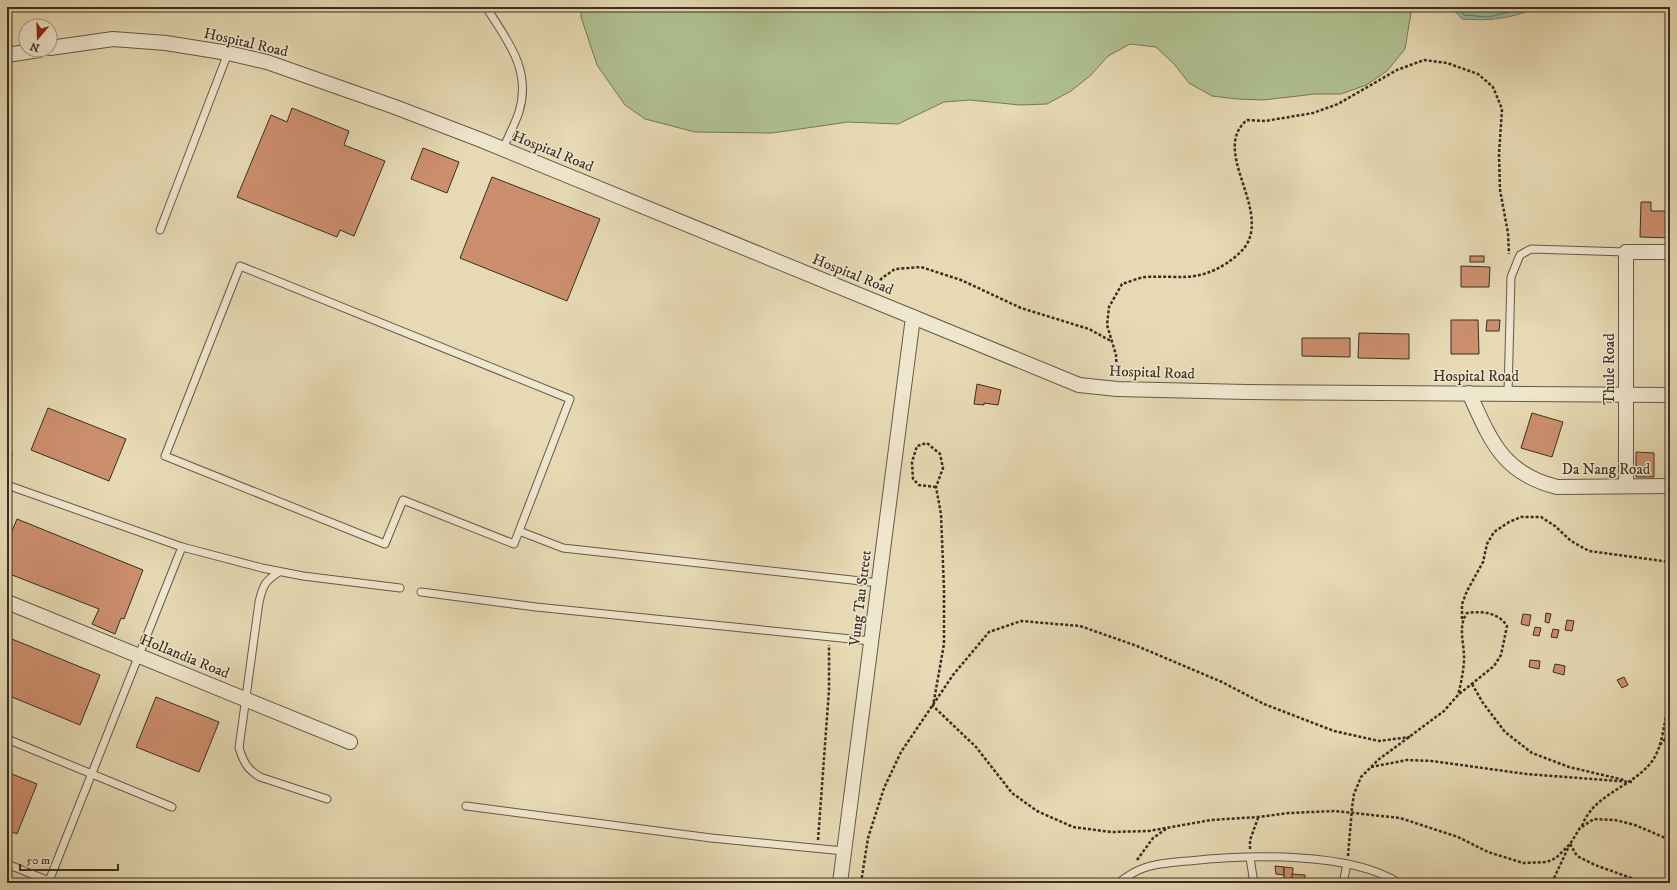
<svg xmlns="http://www.w3.org/2000/svg" width="1677" height="890" font-family="'IM FELL DW Pica',serif">
<rect width="100%" height="100%" fill="#e6d9b3"/>
<filter id="stains"><feTurbulence type="fractalNoise" baseFrequency=".005" numOctaves="4"/><feColorMatrix values="0 0 0 0 .2 0 0 0 0 .09 0 0 0 0 .02 0 0 0 .5 -.17"/></filter>
<radialGradient id="worn" r=".72"><stop offset=".6" stop-color="#630" stop-opacity="0"/><stop offset="1" stop-color="#630" stop-opacity=".3"/></radialGradient>
<!-- green -->
<path fill="#b0c091" stroke="#74775a" d="M 581,7 L 1412,7 L 1405,49 L 1387,71 L 1366,85 L 1341,94 L 1315,94 L 1263,100 L 1237,99 L 1212,96 L 1189,83 L 1174,64 L 1156,47 L 1130,44 L 1108,56 L 1091,75 L 1071,91 L 1047,104 L 1020,105 L 970,100 L 944,102 L 898,124 L 848,122 L 772,133 L 695,132 L 645,119 L 625,105 L 597,65 L 581,17 Z"/>
<!-- water -->
<path fill="#97bba8" stroke="#718373" d="M 1451,7 L 1537,7 C 1512,19 1489,21 1462,19 Z"/>
<g fill="none" stroke-linecap="round" stroke-linejoin="round">
<!-- shore -->
<g stroke="#687466" stroke-width="1">
<path d="M 1456,7 L 1464,15 L 1489,17 L 1528,7"/>
<path d="M 1463,7 C 1472,16 1498,9 1509,7"/>
</g>
</g>
<!-- building -->
<g fill="#cc8f6e" stroke="#392e24">
<path d="M 292,108 L 349,131 L 344,145 L 385,161 L 354,236 L 340,230 L 337,237 L 237,197 L 271,115 L 287,122 Z"/>
<path d="M 423,148 L 459,162 L 447,193 L 411,179 Z"/>
<path d="M 492,177 L 600,219 L 567,301 L 460,258 Z"/>
<path d="M 1641,202 L 1651,202 L 1651,211 L 1670,211 L 1670,238 L 1640,237 Z"/>
<rect x="1470" y="256" width="14" height="6"/>
<path d="M 1461,266 L 1490,267 L 1489,287 L 1461,287 Z"/>
<path d="M 1451,320 L 1478,320 L 1479,354 L 1451,354 Z"/>
<path d="M 1487,320 L 1500,320 L 1499,331 L 1486,331 Z"/>
<path d="M 1359,333 L 1409,334 L 1409,359 L 1358,358 Z"/>
<path d="M 1302,338 L 1350,338 L 1350,357 L 1302,356 Z"/>
<path d="M 977,384 L 1001,390 L 998,405 L 984,403 L 984,405 L 974,404 Z"/>
<path d="M 48,408 L 126,439 L 109,481 L 31,450 Z"/>
<path d="M 1532,413 L 1563,422 L 1552,457 L 1521,448 Z"/>
<path d="M 1636,452 L 1654,453 L 1654,477 L 1636,477 Z"/>
<path d="M 17,519 L 143,570 L 124,619 L 121,618 L 115,634 L 92,624 L 99,609 L 7,573 L 7,543 Z"/>
<path d="M 1546,613 L 1551,614 L 1549,623 L 1545,622 Z"/>
<path d="M 1523,614 L 1531,615 L 1529,626 L 1521,624 Z"/>
<path d="M 1567,620 L 1574,621 L 1572,631 L 1565,630 Z"/>
<path d="M 1535,627 L 1541,628 L 1539,636 L 1533,635 Z"/>
<path d="M 1553,629 L 1559,630 L 1557,638 L 1551,637 Z"/>
<path d="M 7,637 L 100,675 L 80,725 L 7,695 Z"/>
<path d="M 1530,660 L 1540,661 L 1539,669 L 1529,667 Z"/>
<path d="M 1555,664 L 1565,666 L 1564,675 L 1553,672 Z"/>
<path d="M 1624,677 L 1628,685 L 1622,688 L 1617,680 Z"/>
<path d="M 156,697 L 219,722 L 199,772 L 136,747 Z"/>
<path d="M 7,772 L 37,784 L 17,834 L 7,830 Z"/>
<path d="M 1275,866 L 1284,867 L 1284,875 L 1276,874 Z"/>
<path d="M 1284,867 L 1293,868 L 1292,883 L 1284,882 Z"/>
<path d="M 1292,874 L 1305,875 L 1305,883 L 1292,883 Z"/>
</g>
<g fill="none" stroke-linecap="round" stroke-linejoin="round">
<!-- service casing -->
<g stroke="#645948" stroke-width="9">
<g id="service">
<path d="M 486,7 C 507,40 532,70 519,112 C 515,124 508,137 503,149"/>
<path d="M 160,230 L 228,53"/>
<path d="M 1508,393 L 1511,277 L 1520,255 L 1531,249 L 1626,252"/>
<path d="M 7,448 L 8,455 L 7,462"/>
<path d="M 7,485 L 182,547 L 49,881 L 7,864"/>
<path d="M 519,531 L 514,544 L 403,500 L 385,544 L 165,456 L 240,266 L 570,399 L 519,531 L 563,548 L 879,583"/>
<path d="M 182,547 L 262,568 L 303,576 L 400,588"/>
<path d="M 279,572 C 265,581 263,585 259,602 L 239,748 C 244,763 247,769 260,777 L 327,799"/>
<path d="M 421,592 L 536,607 L 871,641"/>
<path d="M 7,739 L 172,807"/>
<path d="M 466,806 L 711,838 L 844,851"/>
<path d="M 1250,858 L 1254,883"/>
<path d="M 1118,883 C 1126,877 1134,871 1144,868 C 1158,863 1174,862 1189,861 C 1247,855 1349,851 1399,883"/>
<path d="M 1343,883 L 1347,864"/>
</g>
</g>
<!-- minor casing -->
<g stroke="#645948" stroke-width="16">
<g id="minor">
<path d="M 50,48 L 113,39 L 166,43 L 228,53 L 267,62 L 395,107 L 481,140 L 1079,385 L 1117,389 L 1247,392 L 1670,395"/>
<path d="M 7,55 L 39,50"/>
<path d="M 1469,393 C 1491,441 1502,473 1557,487 L 1670,486"/>
<path d="M 1626,486 L 1626,252 L 1670,252"/>
<path d="M 7,602 L 350,742"/>
<path d="M 840,883 L 913,317"/>
</g>
</g>
<!-- path -->
<g stroke="#392e24" stroke-width="2.5" stroke-dasharray="3 2" stroke-linecap="butt">
<path d="M 874,288 L 882,278 L 895,269 L 921,267 L 961,280 L 1021,308 L 1089,329 L 1111,341"/>
<path d="M 1117,377 L 1116,355 L 1107,325 L 1109,307 L 1122,284 C 1129,282 1138,278 1145,277 C 1179,275 1196,283 1227,263 C 1234,258 1242,252 1247,244 C 1268,205 1211,150 1247,120 L 1265,121 L 1313,113 L 1338,104 L 1397,70 L 1424,60 L 1447,63 L 1478,74 L 1493,87 L 1502,109 L 1499,154 L 1500,190 L 1508,233 L 1509,254"/>
<path d="M 936,487 L 919,485 L 913,479 L 912,462 L 917,446 L 927,443 L 940,454 L 943,468 L 936,487 L 941,514 L 944,589 L 944,644 L 933,706 L 976,747 L 1012,793 L 1037,811 L 1073,827 L 1111,832 L 1149,831 L 1211,820 L 1258,817 L 1289,813 L 1335,811 L 1400,818 L 1458,837 L 1488,852 L 1523,863 L 1547,862 L 1556,858 L 1570,844 L 1580,828 L 1594,819 L 1615,820 L 1635,825 L 1670,840"/>
<path d="M 1462,619 L 1462,604 L 1467,591 L 1483,562 L 1487,544 L 1494,532 L 1509,522 L 1521,517 L 1541,517 L 1555,526 L 1571,541 L 1589,551 L 1670,562"/>
<path d="M 1472,684 L 1483,703 L 1505,732 L 1532,753 L 1569,767 L 1624,780"/>
<path d="M 1660,745 L 1664,740 L 1670,742"/>
<path d="M 1371,767 L 1407,760 L 1432,761 L 1526,774 L 1632,782"/>
<path d="M 1582,826 C 1593,795 1629,788 1649,765 C 1664,749 1663,721 1670,701"/>
<path d="M 818,840 L 829,690 L 829,645"/>
<path d="M 1570,844 L 1577,856 L 1595,865 L 1645,883"/>
<path d="M 1250,849 L 1250,840 L 1258,818"/>
<path d="M 1348,856 L 1352,808 L 1354,794 L 1361,777 L 1378,760 L 1444,711 L 1458,695 L 1494,666 L 1501,655 L 1507,626 C 1498,612 1482,611 1467,613 C 1457,627 1465,645 1464,661 C 1463,673 1461,684 1458,695"/>
<path d="M 1137,860 L 1153,838 L 1166,829"/>
<path d="M 861,883 L 868,838 L 884,788 L 901,752 L 953,675 L 989,632 L 1021,621 L 1080,626 L 1137,646 L 1222,682 L 1264,704 L 1334,731 L 1379,741 L 1410,737"/>
<path d="M 1553,883 L 1555,876 L 1569,846"/>
</g>
<!-- service -->
<use href="#service" stroke="#efe6ce" stroke-width="7"/>
<!-- minor -->
<use href="#minor" stroke="#efe6ce" stroke-width="14"/>
</g>
<g text-anchor="middle" stroke-width="3" stroke-linejoin="round" paint-order="stroke">
<!-- street labels -->
<g font-size="15" fill="#392e24" stroke="#efe6ce">
<text transform="translate(246 42) rotate(13)" y="5">Hospital Road</text>
<text transform="translate(553 151) rotate(22)" y="5">Hospital Road</text>
<text transform="translate(853 274) rotate(22)" y="5">Hospital Road</text>
<text transform="translate(1609 369) rotate(-90)" y="5">Thule Road</text>
<text transform="translate(1152 372) rotate(2)" y="5">Hospital Road</text>
<text x="1476" y="381">Hospital Road</text>
<text x="1606" y="474">Da Nang Road</text>
<text transform="translate(860 598) rotate(-83)" y="5">Vung Tau Street</text>
<text transform="translate(185 656) rotate(22)" y="5">Hollandia Road</text>
</g>
</g>
<!-- margin -->
<rect width="1677" height="890" fill="none" stroke="#e6d9b3" stroke-width="24"/>
<rect x="8" y="8" width="1661" height="874" fill="none" stroke="#392e24" stroke-width="2"/>
<rect x="12" y="12" width="1653" height="866" fill="none" stroke="#392e24"/>
<!-- north arrow -->
<g transform="translate(38 38) rotate(199)"><circle r="19" fill="#efe6ce" stroke="#a69c8a"/>
<path d="M0-3L7 15L0 10L-7 15Z" fill="#8f2418"/>
<text y="-6" font-size="11" font-weight="bold" text-anchor="middle" fill="#392e24">N</text>
</g>
<!-- scale -->
<path d="M20 864v6h98v-6" fill="none" stroke="#392e24" stroke-width="2"/>
<text x="26" y="864" font-size="12" fill="#392e24" stroke="#efe6ce" stroke-width="3" paint-order="stroke">50 m</text>
<rect width="100%" height="100%" filter="url(#stains)"/>
<rect width="100%" height="100%" fill="url(#worn)"/>
</svg>
